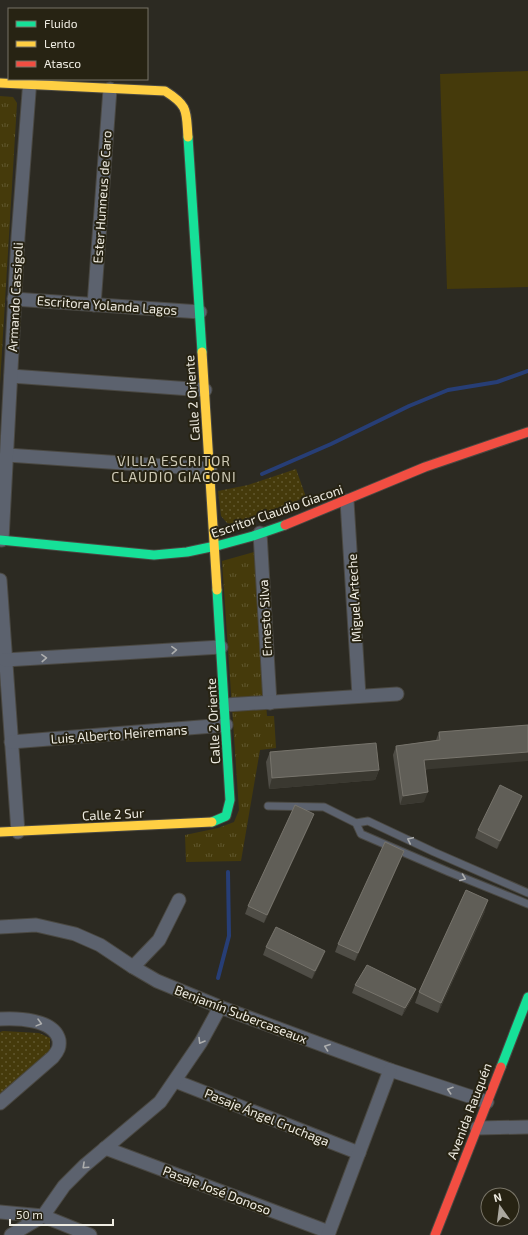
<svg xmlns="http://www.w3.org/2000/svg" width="528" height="1235" font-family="'Exo 2',sans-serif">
<defs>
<pattern id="grass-dots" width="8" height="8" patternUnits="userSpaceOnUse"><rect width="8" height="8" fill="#453a0b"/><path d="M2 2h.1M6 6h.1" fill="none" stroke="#60572e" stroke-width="1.8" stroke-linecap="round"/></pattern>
<pattern id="park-tufts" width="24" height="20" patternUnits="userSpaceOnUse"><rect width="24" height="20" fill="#453a0b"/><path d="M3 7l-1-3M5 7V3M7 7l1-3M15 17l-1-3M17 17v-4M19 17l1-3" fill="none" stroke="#60572e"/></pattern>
</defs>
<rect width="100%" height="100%" fill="#2c2a22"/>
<!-- grass -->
<g fill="url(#grass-dots)">
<path d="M 296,469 L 306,497 L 237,525 L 227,523 L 221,516 L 218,491 L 248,485 Z"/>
<path d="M 3,1031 L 39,1033 L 50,1038 L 50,1052 L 0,1096 L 0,1032 Z"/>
</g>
<!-- park -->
<g fill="url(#park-tufts)">
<path d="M 0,96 L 13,97 L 17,103 L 0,384 Z"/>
<path d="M 254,552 L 267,716 L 274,716 L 276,748 L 260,750 L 241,861 L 186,862 L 185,835 L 218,828 L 234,822 L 239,810 L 222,561 Z"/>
</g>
<!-- garden -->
<path fill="#453a0b" d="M 528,71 L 528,287 L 447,289 L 440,74 Z"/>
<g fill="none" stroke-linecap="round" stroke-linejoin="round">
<!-- stream -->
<g stroke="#273e76" stroke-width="4">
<path d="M 262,474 L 331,444 L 409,406 L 448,390 L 497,382 L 528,371"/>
<path d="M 218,978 L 229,936 L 228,872"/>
</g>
<!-- lane casing -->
<g stroke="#4a4842" stroke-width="9">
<g id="lane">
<path d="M 268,806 L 324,807 L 356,823 L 361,834 L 449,872 L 528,904"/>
<path d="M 356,823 L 368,821 L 434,852 L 528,893"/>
</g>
</g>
<!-- street casing -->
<g stroke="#4a4842" stroke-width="15">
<g id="street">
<path d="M 14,299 L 200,312"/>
<path d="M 94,305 L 110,89"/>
<path d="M 11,376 L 205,390"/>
<path d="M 7,455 L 210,469"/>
<path d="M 347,501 L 359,696"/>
<path d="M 260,533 L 270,703"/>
<path d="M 2,540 L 18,237 L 30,79"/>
<path d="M 0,580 L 18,832"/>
<path d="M 5,660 L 221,647"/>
<path d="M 225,705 L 397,694"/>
<path d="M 11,742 L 226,725"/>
<path d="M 0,927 L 36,925 L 75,934 L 100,945 L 133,967 L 157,981 L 220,1007 L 390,1070 L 487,1102"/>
<path d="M 133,967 L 159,940 L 179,900"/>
<path d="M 0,1019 C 17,1018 54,1019 59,1040 C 60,1047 58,1051 53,1057 L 0,1103"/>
<path d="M 175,1081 L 359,1153"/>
<path d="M 477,1128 L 528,1127"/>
<path d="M 105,1148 L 329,1232"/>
<path d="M 0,1212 L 43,1216 L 90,1235"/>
<path d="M 11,1235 L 43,1216 L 64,1186 L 84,1166 L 160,1102 L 201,1042 L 220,1007"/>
<path d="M 328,1235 L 390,1070"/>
</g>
</g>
<!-- fast casing -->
<g stroke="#4a4842" stroke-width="11">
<g id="fast">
<path d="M 188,137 L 202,352"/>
<path d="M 0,540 L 154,555 L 187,552 L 220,545 L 253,536 L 285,525"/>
<path d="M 212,822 L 226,816 L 230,800 L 217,590"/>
<path d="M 501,1067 L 528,997"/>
</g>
</g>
<!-- slow casing -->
<g stroke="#4a4842" stroke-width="11">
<g id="slow">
<path d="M 0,83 L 165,91 C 189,106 186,111 188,137"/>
<path d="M 202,352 L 217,590"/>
<path d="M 0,832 L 212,822"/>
</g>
</g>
<!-- jam casing -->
<g stroke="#4a4842" stroke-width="11">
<g id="jam">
<path d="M 285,525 L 425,467 L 528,432"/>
<path d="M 435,1235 L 501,1067"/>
</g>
</g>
<!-- lane -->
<use href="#lane" stroke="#5c626e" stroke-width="7"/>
<!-- street -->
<use href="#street" stroke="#5c626e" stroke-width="13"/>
<!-- fast -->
<use href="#fast" stroke="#16e098" stroke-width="9"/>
<!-- slow -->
<use href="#slow" stroke="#ffcf43" stroke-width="9"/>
<!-- jam -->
<use href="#jam" stroke="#f24e42" stroke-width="9"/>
</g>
<!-- wall -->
<g fill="#4f4d46">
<path d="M 528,725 L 425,770 L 424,802 L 400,805 L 393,755 L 396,746 L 436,740 L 439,732 Z"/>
<path d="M 270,752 L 379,770 L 375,780 L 269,789 L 266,762 Z"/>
<path d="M 519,804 L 497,849 L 475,838 L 478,830 Z"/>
<path d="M 311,822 L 264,923 L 245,914 L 248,906 Z"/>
<path d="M 404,851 L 401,859 L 355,961 L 335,952 L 338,944 Z"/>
<path d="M 485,911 L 438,1013 L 415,1003 L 419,992 Z"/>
<path d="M 266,947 L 322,959 L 312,979 L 263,955 Z"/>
<path d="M 355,985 L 413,997 L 402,1016 L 352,993 Z"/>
</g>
<!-- shaded-wall -->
<g fill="#3a3830">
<path d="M 528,752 L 528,761 L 420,770 L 424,760 Z"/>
<path d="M 379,770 L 375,780 L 269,789 L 272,778 Z"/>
<path d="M 428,792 L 424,802 L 400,805 L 403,796 Z"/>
<path d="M 522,796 L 519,804 L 497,849 L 500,841 Z"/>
<path d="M 314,814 L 311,822 L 264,923 L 267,915 Z"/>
<path d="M 404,851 L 401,859 L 355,961 L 358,953 Z"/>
<path d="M 488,900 L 485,911 L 438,1013 L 441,1003 Z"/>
<path d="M 325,951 L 322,959 L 312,979 L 315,971 Z"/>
<path d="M 416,989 L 413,997 L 402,1016 L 405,1008 Z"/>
</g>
<!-- building -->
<g fill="#605e57" stroke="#77746c">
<path d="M 528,725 L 528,752 L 424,760 L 428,792 L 403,796 L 396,746 L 440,740 L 439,732 Z"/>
<path d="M 376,743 L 379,770 L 272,778 L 270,752 Z"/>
<path d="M 500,785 L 522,796 L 500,841 L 478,830 Z"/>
<path d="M 295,805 L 314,814 L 267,915 L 248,906 Z"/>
<path d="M 385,842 L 404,851 L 358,953 L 338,944 Z"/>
<path d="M 466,890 L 488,900 L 441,1003 L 419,992 Z"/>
<path d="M 276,927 L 325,951 L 315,971 L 266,947 Z"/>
<path d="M 367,965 L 416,989 L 405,1008 L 355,985 Z"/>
</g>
<!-- one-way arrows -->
<defs><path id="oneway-chevron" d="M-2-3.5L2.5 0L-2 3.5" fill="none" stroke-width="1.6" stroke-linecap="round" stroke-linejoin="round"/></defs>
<g stroke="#adaeae">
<use href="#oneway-chevron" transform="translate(174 650) rotate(-3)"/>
<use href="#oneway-chevron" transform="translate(44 658) rotate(-3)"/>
<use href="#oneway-chevron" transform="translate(410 840) rotate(-155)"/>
<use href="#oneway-chevron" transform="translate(463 878) rotate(22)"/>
<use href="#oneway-chevron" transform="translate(39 1023) rotate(15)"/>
<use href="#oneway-chevron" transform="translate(201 1041) rotate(121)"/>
<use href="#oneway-chevron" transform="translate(327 1047) rotate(-160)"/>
<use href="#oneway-chevron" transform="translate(450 1090) rotate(-162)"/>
<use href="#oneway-chevron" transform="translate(85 1166) rotate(137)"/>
</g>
<g text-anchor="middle" stroke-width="4" stroke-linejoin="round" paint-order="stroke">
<!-- street labels -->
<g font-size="13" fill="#efece2" stroke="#272313">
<text transform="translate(102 197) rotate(-86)" y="5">Ester Hunneus de Caro</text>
<text transform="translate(15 297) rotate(-87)" y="5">Armando Cassigoli</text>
<text transform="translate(107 305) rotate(4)" y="5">Escritora Yolanda Lagos</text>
<text transform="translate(192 398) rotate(-94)" y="5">Calle 2 Oriente</text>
<text transform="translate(277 511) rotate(-19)" y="5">Escritor Claudio Giaconi</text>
<text transform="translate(354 598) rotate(-93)" y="5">Miguel Arteche</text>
<text transform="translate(265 618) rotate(-93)" y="5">Ernesto Silva</text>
<text transform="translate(213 721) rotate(-93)" y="5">Calle 2 Oriente</text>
<text transform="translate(119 734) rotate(-4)" y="5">Luis Alberto Heiremans</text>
<text transform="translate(113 814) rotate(-3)" y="5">Calle 2 Sur</text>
<text transform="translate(241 1014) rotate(21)" y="5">Benjamín Subercaseaux</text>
<text transform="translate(469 1111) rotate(-69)" y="5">Avenida Rauquén</text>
<text transform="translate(267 1117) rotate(22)" y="5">Pasaje Ángel Cruchaga</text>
<text transform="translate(217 1190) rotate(21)" y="5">Pasaje José Donoso</text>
</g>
<!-- neighbourhood labels -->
<g font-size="14" letter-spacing="1" fill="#cfcab6" stroke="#272313">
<text x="174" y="466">VILLA ESCRITOR<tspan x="174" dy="16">CLAUDIO GIACONI</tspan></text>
</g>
</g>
<!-- legend -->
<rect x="8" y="8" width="140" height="72" fill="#272313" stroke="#777366"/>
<rect x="16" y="21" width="20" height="6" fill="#16e098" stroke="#777366"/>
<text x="44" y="28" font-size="12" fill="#efece2">Fluido</text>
<rect x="16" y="41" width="20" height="6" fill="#ffcf43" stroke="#777366"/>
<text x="44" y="48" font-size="12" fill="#efece2">Lento</text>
<rect x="16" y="61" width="20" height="6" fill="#f24e42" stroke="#777366"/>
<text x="44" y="68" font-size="12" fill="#efece2">Atasco</text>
<!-- north arrow -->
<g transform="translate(500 1207) rotate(346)"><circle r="19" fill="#272313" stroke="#777366"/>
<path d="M0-3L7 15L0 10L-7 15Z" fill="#aba89f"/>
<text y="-6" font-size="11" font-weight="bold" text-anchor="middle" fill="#efece2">N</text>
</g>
<!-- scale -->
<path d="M10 1219v6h103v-6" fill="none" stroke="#efece2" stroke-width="2"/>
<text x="16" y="1219" font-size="12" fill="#efece2" stroke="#272313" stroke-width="3" paint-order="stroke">50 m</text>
</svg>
